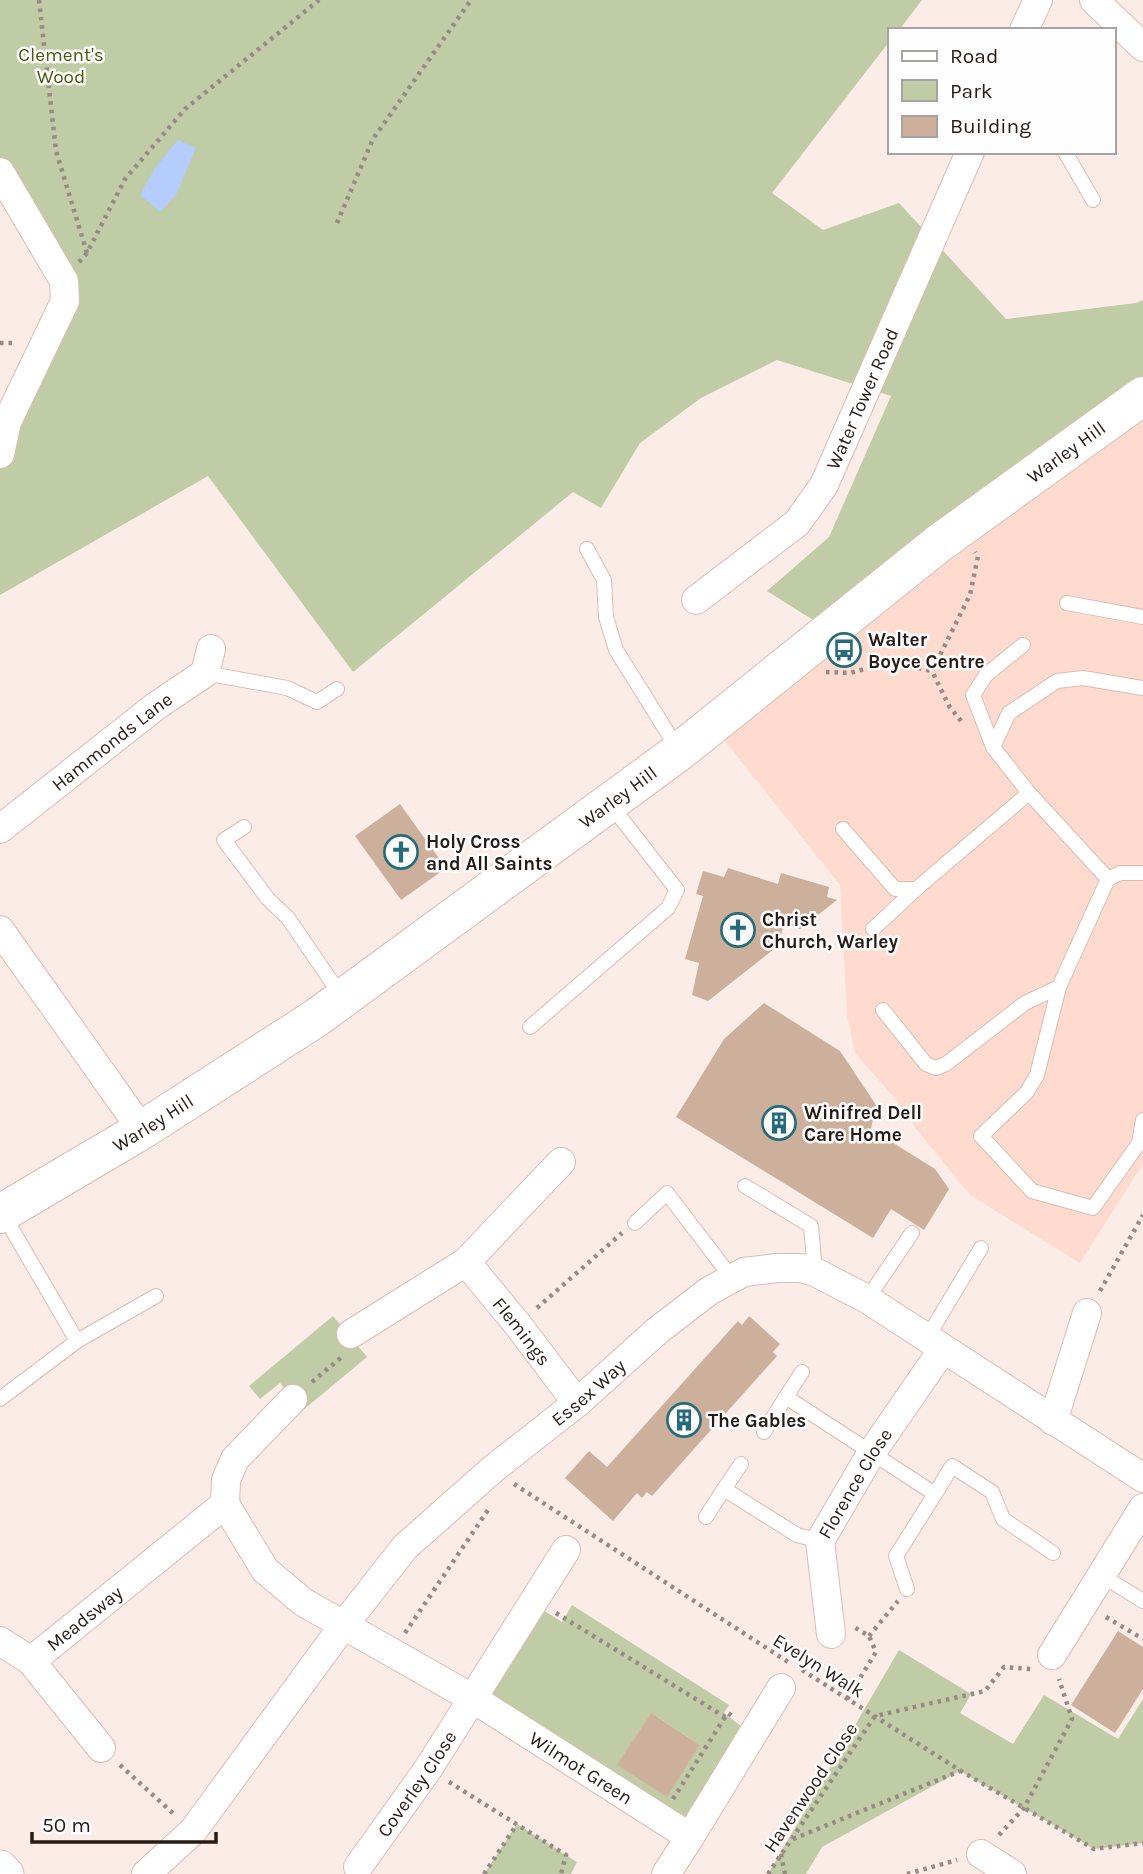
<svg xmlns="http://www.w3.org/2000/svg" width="1143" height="1874" font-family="Karla,sans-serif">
<rect width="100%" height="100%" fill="#fbece7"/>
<!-- built -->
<path fill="#fedbce" d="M 1143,396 L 1143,1164 L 1080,1263 L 970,1195 L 917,1130 L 898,1102 L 855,1053 L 847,1015 L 840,885 L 712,725 Z"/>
<!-- green -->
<g fill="#bfcca5" fill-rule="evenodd">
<path d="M 0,0 L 922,0 L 899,30 L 889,30 L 889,42 L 772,193 L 823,230 L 899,203 L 1006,319 L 1136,303 L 1143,300 L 1143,377 L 821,625 L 767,591 L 829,537 L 891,396 L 777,360 L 701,398 L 640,443 L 601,508 L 573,492 L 353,672 L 208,476 L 0,595 L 0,454 L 65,300 L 0,172 Z"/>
<path d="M 333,1316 L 367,1357 L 302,1411 L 280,1383 L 260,1399 L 249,1386 Z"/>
<path d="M 572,1605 L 729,1705 L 724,1713 L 746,1730 L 689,1827 L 485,1695 L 541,1609 L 562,1622 ZM 651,1713 L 700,1745 L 667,1796 L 618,1765 Z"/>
<path d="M 899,1650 L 971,1694 L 960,1713 L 1013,1744 L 1044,1695 L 1118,1739 L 1143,1699 L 1143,1843 L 1094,1849 L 960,1771 L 822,1847 L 806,1874 L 768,1874 Z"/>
<path d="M 517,1824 L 577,1862 L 571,1874 L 484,1874 Z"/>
</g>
<!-- water -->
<path fill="#b4cdfc" d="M 178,140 L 196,148 L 176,195 L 160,212 L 140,195 L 155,168 Z"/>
<!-- building -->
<g fill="#cdb09b">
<path d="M 400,804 L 446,868 L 401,900 L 355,836 Z"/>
<path d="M 728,868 L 778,884 L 781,873 L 829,887 L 827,897 L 837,900 L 800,929 L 784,924 L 778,946 L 708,1001 L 692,995 L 699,963 L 685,959 L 703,896 L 696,894 L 703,871 L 724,877 Z"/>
<path d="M 764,1003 L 840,1051 L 876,1105 L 871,1129 L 935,1169 L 949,1189 L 924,1230 L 891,1209 L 873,1238 L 676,1117 L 724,1039 Z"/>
<path d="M 749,1316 L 780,1344 L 773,1352 L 777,1356 L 652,1496 L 647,1492 L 642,1498 L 637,1493 L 613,1521 L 565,1478 L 589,1451 L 607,1467 L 738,1321 L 742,1325 Z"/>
<path d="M 1118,1631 L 1143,1647 L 1143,1689 L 1115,1733 L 1071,1705 Z"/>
<path d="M 651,1713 L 700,1745 L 667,1797 L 617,1765 Z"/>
</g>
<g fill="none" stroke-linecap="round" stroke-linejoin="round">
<!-- service casing -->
<g stroke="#debbaf" stroke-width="16">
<g id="service">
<path d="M 1065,152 L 1093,200"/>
<path d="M 587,549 L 604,580 L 606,617 L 616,650 L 679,751"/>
<path d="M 1067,603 L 1143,617"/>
<path d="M 205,673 L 287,688 L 317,702 L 337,689"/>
<path d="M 1143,688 L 1083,678 L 1057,681 L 1009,713 L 993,747 L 1029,793 L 1108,879 L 1120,873 L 1143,873"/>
<path d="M 993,747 L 973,695 L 986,675 L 1023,645"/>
<path d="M 244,827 L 224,840 L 268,899 L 288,918 L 342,997"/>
<path d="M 843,829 L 895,889 L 916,889 L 1029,793"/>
<path d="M 1108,879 L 1059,987 L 1037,1075 L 1027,1092 L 981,1136 L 1032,1191 L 1093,1208 L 1139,1143 L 1143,1120"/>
<path d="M 873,929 L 916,889"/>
<path d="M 883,1010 L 926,1064 L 936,1068 L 946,1064 L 1025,1003 L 1059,987"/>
<path d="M 530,1027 L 668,908 L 677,890 L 610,804"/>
<path d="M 745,1186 L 811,1226 L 815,1272"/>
<path d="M 635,1223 L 667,1193 L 731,1277"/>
<path d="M 867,1299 L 912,1233"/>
<path d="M 927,1338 L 981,1248"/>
<path d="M 77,1341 L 156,1296"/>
<path d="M 802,1372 L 786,1397 L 935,1494 L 952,1466 L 992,1492 L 1003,1519 L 1053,1553"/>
<path d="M 0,1399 L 77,1341 L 3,1214"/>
<path d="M 764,1432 L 786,1397"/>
<path d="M 741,1464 L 724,1489 L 797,1535 L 820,1541"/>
<path d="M 706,1517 L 724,1489"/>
<path d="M 1101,1575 L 1143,1601"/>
<path d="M 907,1589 L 896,1556 L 935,1494"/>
</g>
</g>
<!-- minor casing -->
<g stroke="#debbaf" stroke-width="30">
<g id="minor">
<path d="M 1094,0 L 1143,47"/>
<path d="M 1024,30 L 1038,0"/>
<path d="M 0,172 L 64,281 L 65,301 L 7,422 L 0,454"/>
<path id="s1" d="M 696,600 L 797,523 L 824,485 L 970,152"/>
<path id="s2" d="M 0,829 L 156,706 L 205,673 L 211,649"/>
<path d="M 0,930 L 142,1130"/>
<path id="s3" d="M 466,1262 L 518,1325 L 577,1403"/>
<path d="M 351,1334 L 466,1262 L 561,1162"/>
<path d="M 1053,1421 L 1087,1313"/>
<path d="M 225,1504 L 226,1480 L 235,1459 L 293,1399"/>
<path id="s4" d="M 831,1634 L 820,1541 L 872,1452 L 943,1349"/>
<path d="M 0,1641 L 31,1661"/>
<path d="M 1052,1655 L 1143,1508"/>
<path id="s5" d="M 101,1748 L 31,1661 L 225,1504 L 265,1570 L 303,1602 L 472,1698 L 690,1837 L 666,1874"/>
<path d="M 690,1837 L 781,1688"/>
<path d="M 981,1854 L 1012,1874"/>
<path id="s6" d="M 358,1867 L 428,1769 L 566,1550"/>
<path id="s7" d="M 146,1874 L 193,1831 L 343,1626 L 405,1547 L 493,1469 L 577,1403 L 657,1331 L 709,1291 L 744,1272 L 777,1268 L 801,1268 L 815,1272 L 867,1299 L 1143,1478"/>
</g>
</g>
<!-- tertiary casing -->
<g stroke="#debbaf" stroke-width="37">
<path id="tertiary" d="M 0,1868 L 6,1874"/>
</g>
<!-- secondary casing -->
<g stroke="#debbaf" stroke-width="40">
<g id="secondary">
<path id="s8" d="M 0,1214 L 142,1130 L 316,1018 L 680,751 L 938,544 L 1143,396"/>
</g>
</g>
<!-- path -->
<g stroke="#988b86" stroke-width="4.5" stroke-dasharray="3.5 5" stroke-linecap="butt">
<path d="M 39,0 L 56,151 L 87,253"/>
<path d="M 337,223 L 373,139 L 471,0"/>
<path d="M 79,262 L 87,253 L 125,179 L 185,109 L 319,0"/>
<path d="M 0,343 L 16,343"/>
<path d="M 826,672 L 850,673 L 882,664 L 903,665 L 932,671"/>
<path d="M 961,721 L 949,706 L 932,671 L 970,595 L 978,556 L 975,552"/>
<path d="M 1100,1291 L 1143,1215"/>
<path d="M 537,1308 L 622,1233"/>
<path d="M 312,1382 L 343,1356"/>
<path d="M 514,1484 L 788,1662"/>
<path d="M 556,1613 L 725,1717 L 728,1713 L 735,1718"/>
<path d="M 1106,1617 L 1143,1639"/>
<path d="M 405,1633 L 488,1510"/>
<path d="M 869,1636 L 898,1601"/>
<path d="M 802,1670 L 961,1771 L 1094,1849 L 1143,1843"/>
<path d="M 847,1699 L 876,1652 L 869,1636 L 854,1627"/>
<path d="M 120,1765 L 176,1816"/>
<path d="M 449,1782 L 566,1855 L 561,1874"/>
<path d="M 673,1799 L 725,1717"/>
<path d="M 999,1835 L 1024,1808 L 1072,1719 L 1059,1679"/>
<path d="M 793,1839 L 960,1771"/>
<path d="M 781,1854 L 785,1874"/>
<path d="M 484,1874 L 517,1824"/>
<path d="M 768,1874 L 875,1716 L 985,1691 L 1004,1667 L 1031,1669"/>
<path d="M 907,1874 L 957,1860"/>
</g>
<!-- service -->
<use href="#service" stroke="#fff" stroke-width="14"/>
<!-- minor -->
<use href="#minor" stroke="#fff" stroke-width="28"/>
<!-- tertiary -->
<use href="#tertiary" stroke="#fff" stroke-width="35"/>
<!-- secondary -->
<use href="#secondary" stroke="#fff" stroke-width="38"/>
</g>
<!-- icons -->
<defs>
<g id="bus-ring" transform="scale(1.75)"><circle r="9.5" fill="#fdfdfd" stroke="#266b7b" stroke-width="1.5"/><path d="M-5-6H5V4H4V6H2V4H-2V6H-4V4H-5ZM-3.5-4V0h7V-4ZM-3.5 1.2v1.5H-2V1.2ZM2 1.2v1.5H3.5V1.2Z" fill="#266b7b"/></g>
<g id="church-ring" transform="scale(1.75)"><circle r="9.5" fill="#fdfdfd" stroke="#266b7b" stroke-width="1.5"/><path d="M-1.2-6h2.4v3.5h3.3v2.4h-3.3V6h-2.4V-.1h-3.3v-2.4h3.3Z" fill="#266b7b"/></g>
<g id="building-ring" transform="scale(1.75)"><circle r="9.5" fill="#fdfdfd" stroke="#266b7b" stroke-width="1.5"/><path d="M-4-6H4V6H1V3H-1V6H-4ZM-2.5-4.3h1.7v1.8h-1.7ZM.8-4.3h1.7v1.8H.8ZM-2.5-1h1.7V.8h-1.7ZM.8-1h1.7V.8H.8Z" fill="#266b7b"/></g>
</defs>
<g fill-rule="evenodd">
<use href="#bus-ring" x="844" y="650"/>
<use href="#church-ring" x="401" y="852"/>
<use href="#church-ring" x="738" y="930"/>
<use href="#building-ring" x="779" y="1123"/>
<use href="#building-ring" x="684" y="1420"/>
</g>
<g text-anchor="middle" stroke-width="5" stroke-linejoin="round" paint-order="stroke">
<!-- park labels -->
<g font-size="19" fill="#475a09" stroke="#fdfdfd">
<text x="61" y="61">Clement's<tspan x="61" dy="22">Wood</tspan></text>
</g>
<!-- street labels -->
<g font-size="19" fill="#271b16" stroke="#fdfdfd">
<text dy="7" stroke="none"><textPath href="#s1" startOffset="268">Water Tower Road</textPath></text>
<text dy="7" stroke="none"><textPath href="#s8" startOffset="1312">Warley Hill</textPath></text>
<text dy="7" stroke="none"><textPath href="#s2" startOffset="142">Hammonds Lane</textPath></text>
<text dy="7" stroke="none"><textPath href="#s8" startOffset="746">Warley Hill</textPath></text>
<text dy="7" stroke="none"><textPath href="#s8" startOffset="178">Warley Hill</textPath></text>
<text dy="7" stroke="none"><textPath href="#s3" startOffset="89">Flemings</textPath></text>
<text dy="7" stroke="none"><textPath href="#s7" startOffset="658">Essex Way</textPath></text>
<text dy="7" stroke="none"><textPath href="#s4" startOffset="161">Florence Close</textPath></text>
<text dy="7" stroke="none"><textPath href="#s5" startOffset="180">Meadsway</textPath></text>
<text transform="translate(819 1665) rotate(32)" y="7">Evelyn Walk</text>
<text dy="7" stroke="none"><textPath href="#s5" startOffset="812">Wilmot Green</textPath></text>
<text dy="7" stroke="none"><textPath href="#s6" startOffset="102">Coverley Close</textPath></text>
<text transform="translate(810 1787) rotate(-56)" y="7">Havenwood Close</text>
</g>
<!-- poi labels -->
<g font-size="19" font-weight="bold" fill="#271b16" stroke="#fdfdfd" text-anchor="start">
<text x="868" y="646">Walter<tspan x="868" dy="22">Boyce Centre</tspan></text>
<text x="426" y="848">Holy Cross<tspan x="426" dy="22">and All Saints</tspan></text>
<text x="762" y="926">Christ<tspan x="762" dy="22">Church, Warley</tspan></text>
<text x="804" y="1119">Winifred Dell<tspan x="804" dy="22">Care Home</tspan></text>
<text x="708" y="1427">The Gables</text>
</g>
</g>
<!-- legend -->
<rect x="888" y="28" width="228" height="126" fill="#fdfdfd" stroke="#a7a3a1" stroke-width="2"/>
<rect x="902" y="51" width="35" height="10" fill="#ffffff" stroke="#a7a3a1" stroke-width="2"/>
<text x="950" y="63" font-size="21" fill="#271b16">Road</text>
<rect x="902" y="80" width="35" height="21" fill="#bfcca5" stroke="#a7a3a1" stroke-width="2"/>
<text x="950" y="98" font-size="21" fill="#271b16">Park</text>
<rect x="902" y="116" width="35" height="21" fill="#cdb09b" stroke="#a7a3a1" stroke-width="2"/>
<text x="950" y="133" font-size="21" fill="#271b16">Building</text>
<!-- scale -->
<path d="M32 1832v10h184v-10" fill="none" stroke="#271b16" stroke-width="3.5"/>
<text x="42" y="1832" font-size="21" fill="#271b16" stroke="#fdfdfd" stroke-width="5" paint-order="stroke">50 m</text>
</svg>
